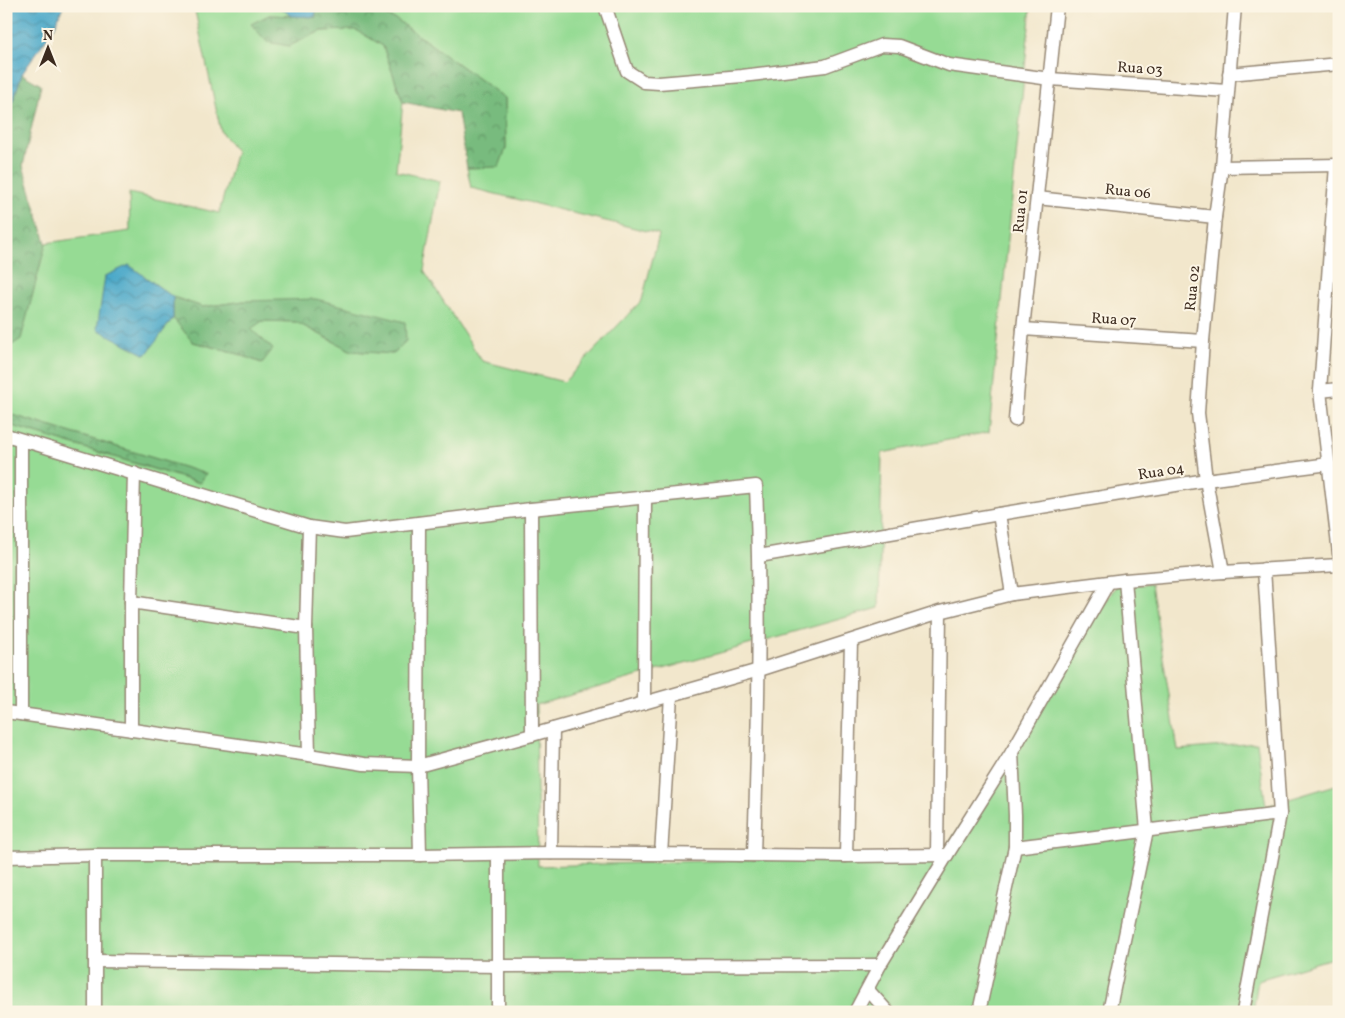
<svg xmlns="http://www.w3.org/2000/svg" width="1345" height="1018" font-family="Vollkorn,serif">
<defs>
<pattern id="forest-crowns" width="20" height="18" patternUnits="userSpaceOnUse" patternTransform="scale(1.25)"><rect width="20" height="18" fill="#78bb7e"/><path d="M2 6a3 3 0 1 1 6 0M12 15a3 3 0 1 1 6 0" fill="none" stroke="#649867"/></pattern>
<pattern id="water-waves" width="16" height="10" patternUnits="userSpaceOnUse" patternTransform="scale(1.25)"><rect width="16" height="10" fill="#4ba9c9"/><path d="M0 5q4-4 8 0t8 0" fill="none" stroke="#408aa3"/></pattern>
</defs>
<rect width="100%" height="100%" fill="#fcf5e5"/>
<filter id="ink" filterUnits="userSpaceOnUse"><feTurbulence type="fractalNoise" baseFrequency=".02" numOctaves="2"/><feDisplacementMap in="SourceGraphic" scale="10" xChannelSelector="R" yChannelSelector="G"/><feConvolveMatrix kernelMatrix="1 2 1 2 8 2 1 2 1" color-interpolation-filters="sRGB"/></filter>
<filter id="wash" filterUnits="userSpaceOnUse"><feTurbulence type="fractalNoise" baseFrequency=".0096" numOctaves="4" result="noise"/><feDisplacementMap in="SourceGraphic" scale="20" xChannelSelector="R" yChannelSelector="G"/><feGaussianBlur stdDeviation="1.12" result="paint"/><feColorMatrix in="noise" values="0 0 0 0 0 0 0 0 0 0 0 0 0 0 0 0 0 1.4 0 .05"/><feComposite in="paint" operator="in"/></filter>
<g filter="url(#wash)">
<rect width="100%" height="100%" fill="#f2e7cc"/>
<!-- green -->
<path fill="#96db94" stroke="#688259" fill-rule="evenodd" d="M 194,6 L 278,6 L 292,16 L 269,15 L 289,46 L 321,31 L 356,29 L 383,46 L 403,102 L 396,171 L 440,181 L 424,271 L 482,361 L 564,382 L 642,300 L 659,234 L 471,188 L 467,168 L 499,166 L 506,148 L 505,98 L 397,20 L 363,6 L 1031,6 L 989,432 L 882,453 L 879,608 L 536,705 L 538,866 L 942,854 L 1116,586 L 1151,584 L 1178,750 L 1257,743 L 1266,806 L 1339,784 L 1339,956 L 1258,980 L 1253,1012 L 6,1012 L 6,424 L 199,483 L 206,474 L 6,413 L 6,349 L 21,338 L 46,243 L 130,231 L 129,193 L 219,213 L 236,151 L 221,132 ZM 129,265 L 173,297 L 203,307 L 244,301 L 393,354 L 352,351 L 296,322 L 262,321 L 250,329 L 261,363 L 233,352 L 193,342 L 173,318 L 145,355 Z"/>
<!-- forest -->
<g fill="url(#forest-crowns)" stroke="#5a724e">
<path d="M 317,6 L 363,6 L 397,20 L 505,98 L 506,148 L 499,167 L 467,168 L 458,113 L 403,102 L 383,46 L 356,30 L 321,31 L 289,46 L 267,42 L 251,24 L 269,15 L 315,17 Z"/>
<path d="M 22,74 L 41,85 L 23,166 L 46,243 L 21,339 L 6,349 L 6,122 Z"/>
<path d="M 173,297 L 203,307 L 244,301 L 316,299 L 405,322 L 406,341 L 393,354 L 352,351 L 296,322 L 262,321 L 251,329 L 273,349 L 262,363 L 233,352 L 193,342 L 173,318 Z"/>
<path d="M 6,413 L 206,474 L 200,483 L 6,424 Z"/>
</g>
<!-- water -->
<g fill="url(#water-waves)" stroke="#436a74">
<path d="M 6,6 L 63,6 L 55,26 L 22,74 L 6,122 Z"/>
<path d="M 278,6 L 317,6 L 315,17 L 292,16 Z"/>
<path d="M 129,265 L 173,297 L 173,318 L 146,355 L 97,329 L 105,276 Z"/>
</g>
</g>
<g filter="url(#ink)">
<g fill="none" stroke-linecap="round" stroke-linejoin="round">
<!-- street casing -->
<g stroke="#968875" stroke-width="15">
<g id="street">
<path d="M 605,6 L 627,71 L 644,82 L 659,83 L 742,76 L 825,66 L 882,45 L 899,46 L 949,65 L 1050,79 L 1227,91"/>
<path d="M 1229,74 L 1339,64"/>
<path d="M 1336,165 L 1320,391 L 1339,554"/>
<path d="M 1222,167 L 1339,165"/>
<path d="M 1037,198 L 1215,217"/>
<path d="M 1023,329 L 1203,341"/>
<path d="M 1320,391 L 1339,389"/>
<path d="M 1015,420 L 1023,329 L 1057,6"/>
<path d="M 6,435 L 309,527 L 345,532 L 531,509 L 756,486 C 761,609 758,732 754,855"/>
<path d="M 21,440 L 21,714"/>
<path d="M 531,509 L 532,735"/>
<path d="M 999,514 L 1012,594"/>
<path d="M 419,523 L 418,766 L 420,855"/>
<path d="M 759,556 L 999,514 L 1206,480 L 1329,464"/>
<path d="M 1223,572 L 1206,480 L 1198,413 L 1203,341 L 1215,217 L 1222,167 L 1235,6"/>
<path d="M 131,602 L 306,628"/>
<path d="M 644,703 L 645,497"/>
<path d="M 6,712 L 309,755 L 364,764 L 418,766 L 532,735 L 759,670 L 940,612 L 1012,594 L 1125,580 L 1223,572 L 1339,565"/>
<path d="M 131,730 L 131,602 L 134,473"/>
<path d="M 309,755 L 306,628 L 309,527"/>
<path d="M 1015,847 L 1280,814"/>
<path d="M 551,853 L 553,729"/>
<path d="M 937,854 L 940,612"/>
<path d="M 95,855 L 95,1012"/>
<path d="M 661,855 L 671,696"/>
<path d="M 846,856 L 851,641"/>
<path d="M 6,857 L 95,855 L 420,855 L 551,853 L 846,856 L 947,855"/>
<path d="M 95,961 L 499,966 L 880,965"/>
<path d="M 868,990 L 888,1012"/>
<path d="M 498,1012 L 498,854"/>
<path d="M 855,1012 L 880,965 L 947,855 L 1012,752 L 1108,583"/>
<path d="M 979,1012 L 1015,847 L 1015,815 L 1012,752"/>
<path d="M 1109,1012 L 1147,830 L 1125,580"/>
<path d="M 1243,1012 L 1280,814 L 1264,569"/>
</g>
</g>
<!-- street -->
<use href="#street" stroke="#fff" stroke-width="12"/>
</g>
</g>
<g text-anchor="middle" stroke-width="4" stroke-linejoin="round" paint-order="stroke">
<!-- street labels -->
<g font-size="15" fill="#3b2a1e" stroke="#fcf5e5">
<text transform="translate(1140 68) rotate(4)" y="5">Rua 03</text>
<text transform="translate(1128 191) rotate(6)" y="5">Rua 06</text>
<text transform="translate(1020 211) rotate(-84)" y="5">Rua 01</text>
<text transform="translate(1192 288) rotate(-84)" y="5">Rua 02</text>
<text transform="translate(1114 319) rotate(4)" y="5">Rua 07</text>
<text transform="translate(1161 471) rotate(-9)" y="5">Rua 04</text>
</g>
</g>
<!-- margin -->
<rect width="1345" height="1018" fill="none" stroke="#fcf5e5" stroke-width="25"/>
<!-- north arrow -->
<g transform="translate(48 48)" stroke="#fcf5e5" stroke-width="4" paint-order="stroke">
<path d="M0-4L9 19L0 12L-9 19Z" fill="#3b2a1e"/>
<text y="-8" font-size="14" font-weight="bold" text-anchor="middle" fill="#3b2a1e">N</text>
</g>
</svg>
